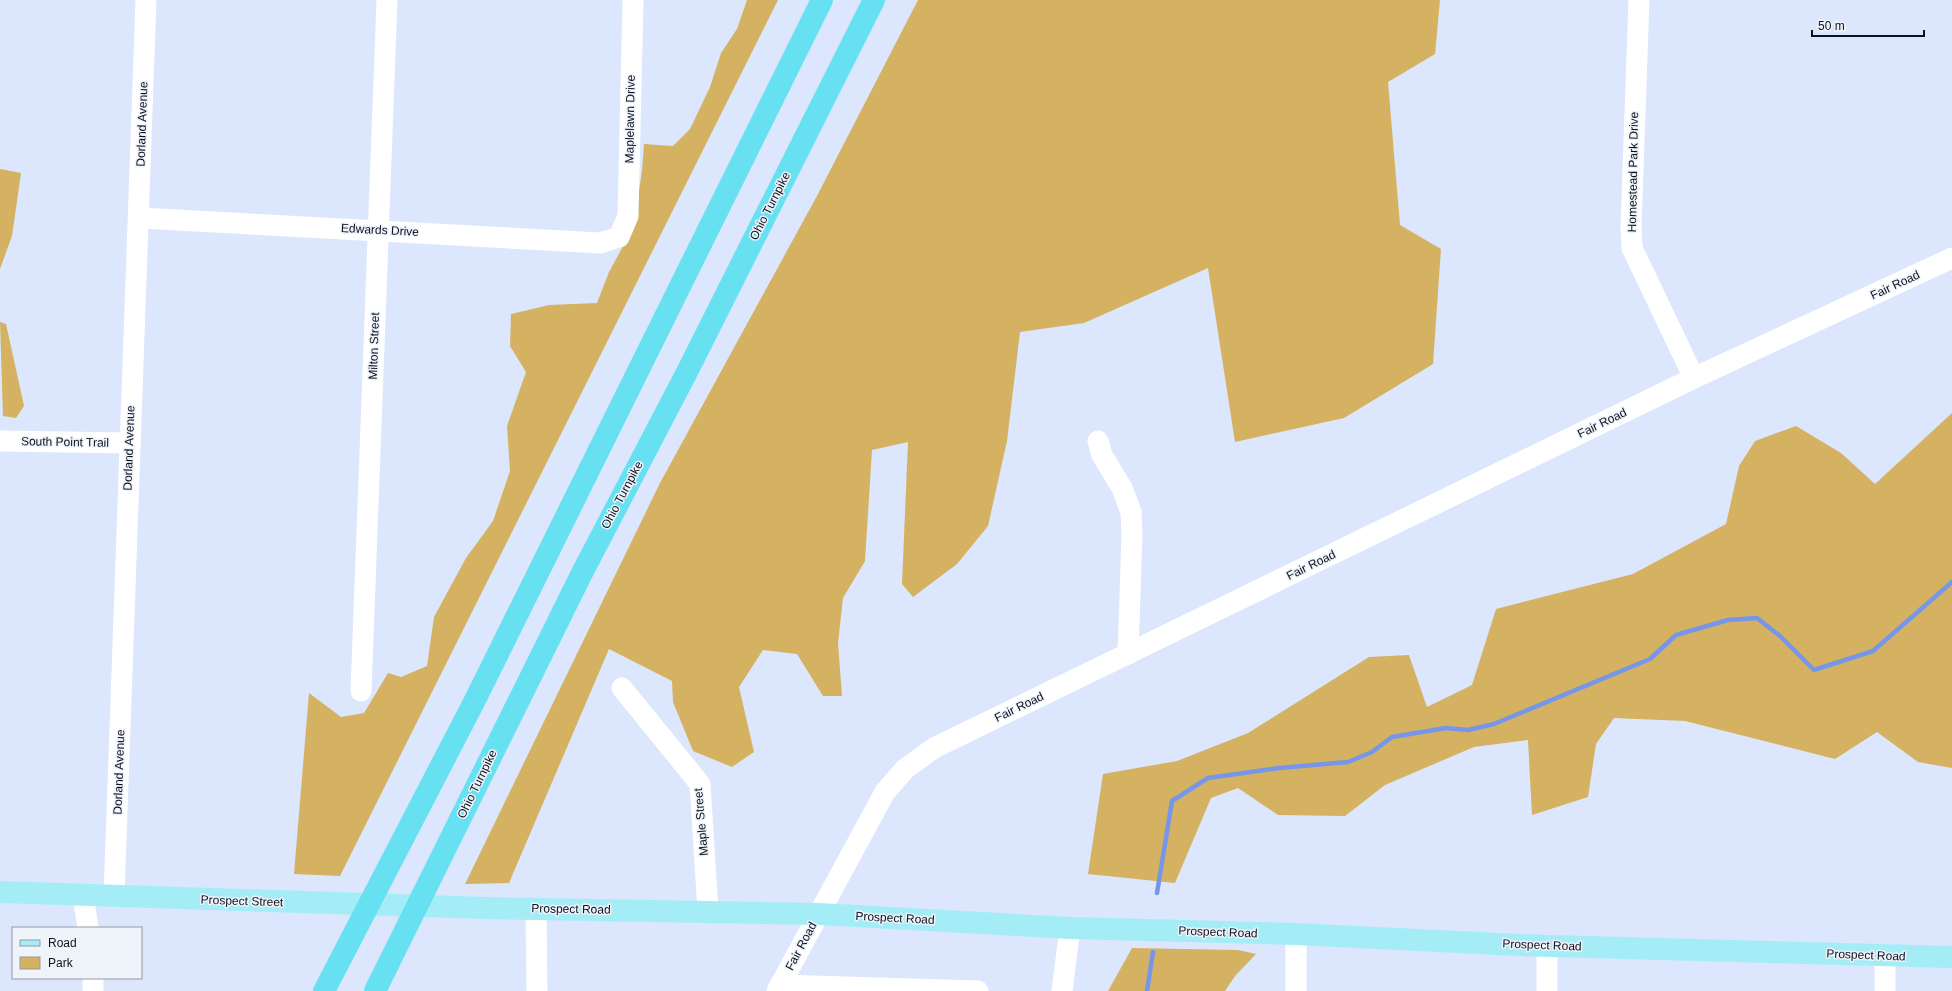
<svg xmlns="http://www.w3.org/2000/svg" width="1952" height="991" font-family="Helvetica,sans-serif">
<rect width="100%" height="100%" fill="#dce6fc"/>
<!-- green -->
<g fill="#d4b262">
<path d="M 747,0 L 778,0 L 340,876 L 294,874 L 309,693 L 341,717 L 364,713 L 388,673 L 401,677 L 427,666 L 434,617 L 466,558 L 493,521 L 510,471 L 507,426 L 526,372 L 510,346 L 511,314 L 549,305 L 597,303 L 609,272 L 633,228 L 642,171 L 644,144 L 673,146 L 690,129 L 710,87 L 721,53 L 737,29 Z"/>
<path d="M 918,0 L 1440,0 L 1435,54 L 1388,82 L 1400,225 L 1441,249 L 1433,364 L 1344,418 L 1235,442 L 1208,268 L 1084,323 L 1020,332 L 1007,441 L 988,526 L 957,564 L 913,597 L 902,584 L 908,442 L 872,450 L 865,561 L 843,598 L 838,643 L 842,696 L 823,696 L 797,654 L 763,650 L 739,687 L 754,752 L 732,767 L 693,751 L 673,702 L 672,681 L 609,649 L 509,883 L 465,884 L 660,483 L 818,194 Z"/>
<path d="M 0,169 L 21,173 L 12,236 L 0,269 Z"/>
<path d="M 0,322 L 6,324 L 24,406 L 16,418 L 3,416 Z"/>
<path d="M 1952,413 L 1952,768 L 1918,762 L 1877,732 L 1835,759 L 1685,721 L 1614,718 L 1596,744 L 1588,797 L 1532,815 L 1528,740 L 1474,747 L 1385,785 L 1345,816 L 1278,815 L 1238,788 L 1211,798 L 1175,883 L 1088,874 L 1103,774 L 1177,761 L 1248,733 L 1369,657 L 1409,655 L 1427,707 L 1472,685 L 1496,609 L 1633,574 L 1726,524 L 1739,466 L 1755,441 L 1796,426 L 1841,453 L 1875,484 Z"/>
<path d="M 1132,948 L 1238,950 L 1256,954 L 1235,976 L 1225,991 L 1108,991 Z"/>
</g>
<g fill="none" stroke-linecap="round" stroke-linejoin="round">
<!-- stream -->
<g stroke="#7696e9" stroke-width="4.5">
<path d="M 1157,893 L 1172,801 L 1208,778 L 1279,768 L 1348,762 L 1372,752 L 1392,737 L 1446,728 L 1468,730 L 1494,724 L 1650,659 L 1676,635 L 1728,620 L 1757,618 L 1780,636 L 1814,670 L 1873,651 L 1952,582"/>
<path d="M 1147,991 L 1153,952"/>
</g>
<!-- minor -->
<g stroke="#fff" stroke-width="21">
<path d="M 1639,0 L 1631,226 L 1632,248 L 1694,378"/>
<path d="M 140,218 L 600,243 L 619,237 L 628,216 L 633,0"/>
<path d="M 0,441 L 129,443"/>
<path d="M 1098,441 L 1102,455 L 1122,488 L 1131,512 L 1132,534 L 1128,654"/>
<path d="M 622,688 L 700,784 L 708,911"/>
<path d="M 361,691 L 387,0"/>
<path d="M 83,895 L 88,928"/>
<path d="M 114,896 L 146,0"/>
<path d="M 536,909 L 537,991"/>
<path d="M 1885,955 L 1885,991"/>
<path d="M 93,978 L 93,991"/>
<path d="M 780,985 L 978,991"/>
<path d="M 777,991 L 885,792 L 905,769 L 934,748 L 1694,378 L 1952,258"/>
<path d="M 1062,991 L 1070,928"/>
<path d="M 1296,991 L 1296,934"/>
<path d="M 1547,991 L 1547,945"/>
</g>
<!-- major -->
<path stroke="#a4edf7" stroke-width="22" d="M 0,892 L 485,908 L 819,914 L 1070,928 L 1296,934 L 1519,945 L 1952,957"/>
<!-- highway -->
<g stroke="#67e1f1" stroke-width="22">
<path d="M 324,991 L 474,702 L 822,0"/>
<path d="M 375,991 L 582,573 L 687,372 L 874,0"/>
</g>
</g>
<g text-anchor="middle" stroke-width="3" stroke-linejoin="round" paint-order="stroke">
<!-- street labels -->
<g font-size="12" fill="#0d121e" stroke="#eff3fa">
<text transform="translate(630 119) rotate(-89)" y="4">Maplelawn Drive</text>
<text transform="translate(142 124) rotate(-88)" y="4">Dorland Avenue</text>
<text transform="translate(1633 172) rotate(-89)" y="4">Homestead Park Drive</text>
<text transform="translate(770 206) rotate(-63)" y="4">Ohio Turnpike</text>
<text transform="translate(380 230) rotate(3)" y="4">Edwards Drive</text>
<text transform="translate(1895 285) rotate(-25)" y="4">Fair Road</text>
<text transform="translate(374 346) rotate(-88)" y="4">Milton Street</text>
<text transform="translate(1602 423) rotate(-26)" y="4">Fair Road</text>
<text transform="translate(65 442) rotate(1)" y="4">South Point Trail</text>
<text transform="translate(129 448) rotate(-88)" y="4">Dorland Avenue</text>
<text transform="translate(622 495) rotate(-62)" y="4">Ohio Turnpike</text>
<text transform="translate(1311 565) rotate(-26)" y="4">Fair Road</text>
<text transform="translate(1019 707) rotate(-26)" y="4">Fair Road</text>
<text transform="translate(119 772) rotate(-88)" y="4">Dorland Avenue</text>
<text transform="translate(477 784) rotate(-64)" y="4">Ohio Turnpike</text>
<text transform="translate(701 822) rotate(-95)" y="4">Maple Street</text>
<text transform="translate(242 901) rotate(2)" y="4">Prospect Street</text>
<text transform="translate(571 909) rotate(1)" y="4">Prospect Road</text>
<text transform="translate(895 918) rotate(3)" y="4">Prospect Road</text>
<text transform="translate(1218 932) rotate(2)" y="4">Prospect Road</text>
<text transform="translate(1542 945) rotate(2)" y="4">Prospect Road</text>
<text transform="translate(801 946) rotate(-62)" y="4">Fair Road</text>
<text transform="translate(1866 955) rotate(2)" y="4">Prospect Road</text>
</g>
</g>
<!-- legend -->
<rect x="12" y="927" width="130" height="52" fill="#eff3fa" stroke="#9599a2"/>
<rect x="20" y="940" width="20" height="6" fill="#a4edf7" stroke="#9599a2"/>
<text x="48" y="947" font-size="12" fill="#0d121e">Road</text>
<rect x="20" y="957" width="20" height="12" fill="#d4b262" stroke="#9599a2"/>
<text x="48" y="967" font-size="12" fill="#0d121e">Park</text>
<!-- scale -->
<path d="M1812 30v6h112v-6" fill="none" stroke="#0d121e" stroke-width="2"/>
<text x="1818" y="30" font-size="12" fill="#0d121e" stroke="#eff3fa" stroke-width="3" paint-order="stroke">50 m</text>
</svg>
